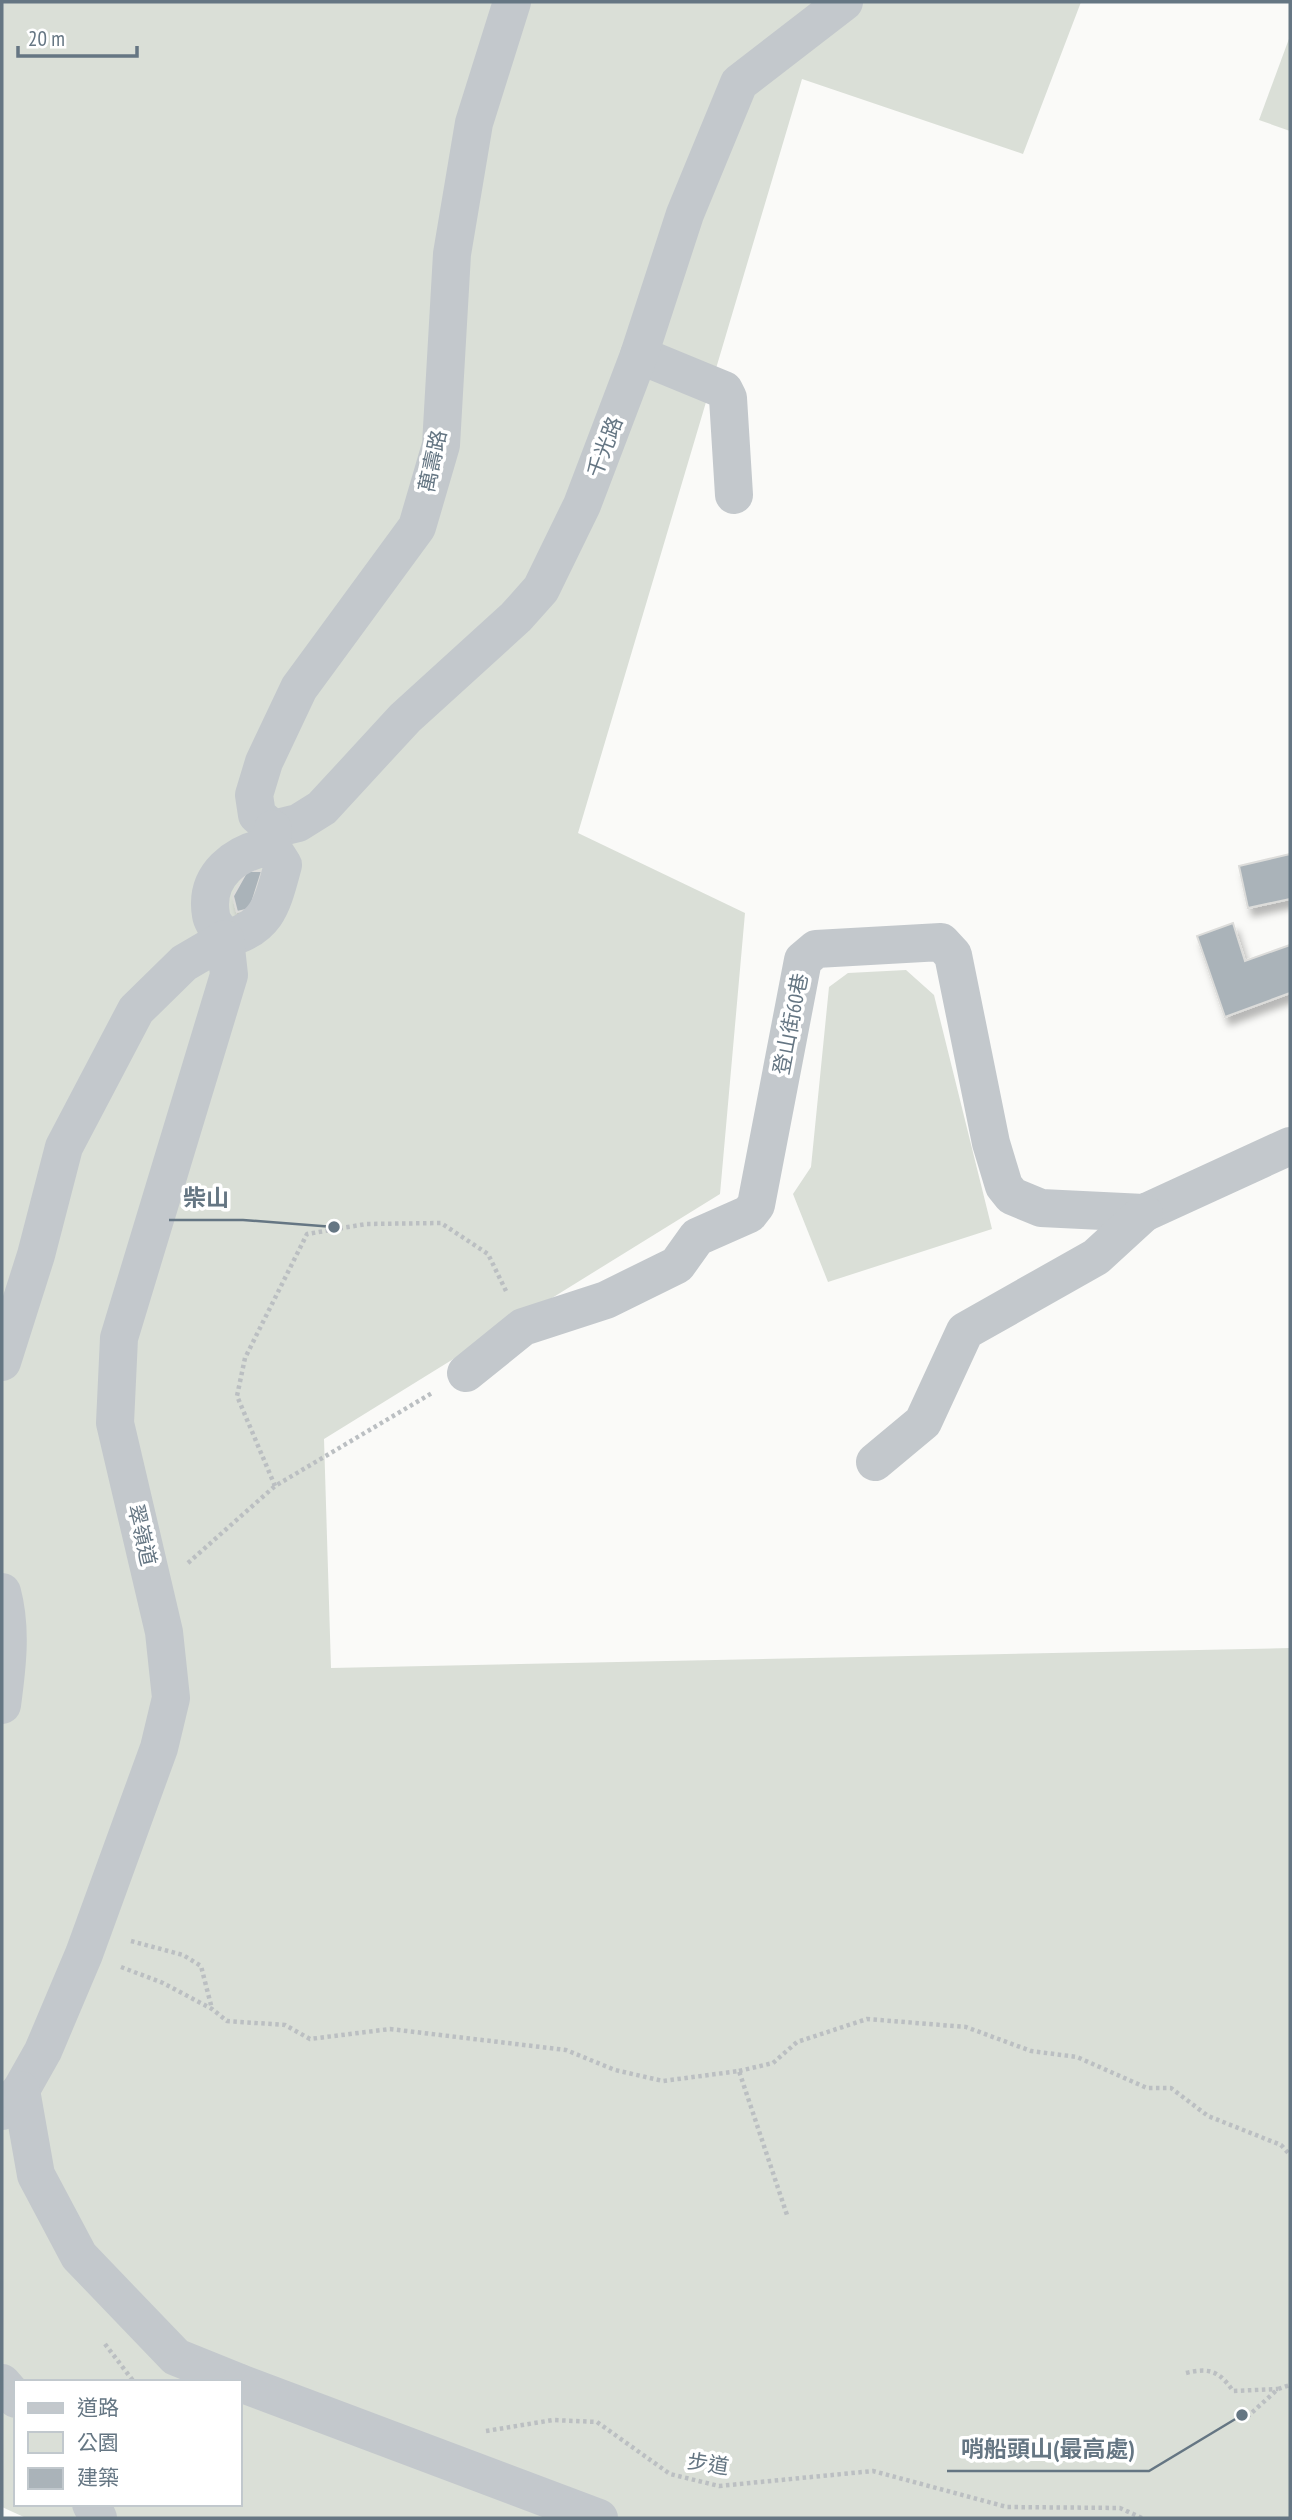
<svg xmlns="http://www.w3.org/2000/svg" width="1292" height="2520" font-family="'PT Sans Narrow','Noto Sans TC',sans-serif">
<defs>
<filter id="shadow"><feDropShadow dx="4.5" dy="8" stdDeviation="3.5" flood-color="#0004"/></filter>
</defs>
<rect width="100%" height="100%" fill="#fafaf8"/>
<!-- green -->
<g fill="#dadfd7" fill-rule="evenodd">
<path d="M 2,2 L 1081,2 L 1023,154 L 802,79 L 578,833 L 745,913 L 720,1194 L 324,1439 L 331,1668 L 1290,1648 L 1290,2518 L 26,2518 L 2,2507 ZM 16,2382 L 240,2382 L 240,2504 L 16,2504 Z"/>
<path d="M 1290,36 L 1290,131 L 1259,120 Z"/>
<path d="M 906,970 L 934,995 L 992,1229 L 828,1282 L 793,1194 L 811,1167 L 829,987 L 848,973 Z"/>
</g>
<!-- building -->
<g fill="#aab3b9" stroke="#dcdcda" stroke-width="2" filter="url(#shadow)">
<path d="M 1290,854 L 1290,899 L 1248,908 L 1239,866 Z"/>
<path d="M 247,871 L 262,871 L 250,909 L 237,912 L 233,896 Z"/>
<path d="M 1233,923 L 1245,961 L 1290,945 L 1290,993 L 1225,1017 L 1197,936 Z"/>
</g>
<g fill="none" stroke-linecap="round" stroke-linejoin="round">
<!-- path -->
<g stroke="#bbbfc2" stroke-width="4.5" stroke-dasharray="3.5 3.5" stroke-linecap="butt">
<path d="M 275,1486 L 237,1396 L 245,1358 L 307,1234 L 366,1224 L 441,1223 L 488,1254 L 506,1291"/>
<path d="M 188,1563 L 275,1486 L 432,1393"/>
<path d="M 131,1941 L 183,1955 L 201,1966 L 212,2009"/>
<path d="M 121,1967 L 163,1983 L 212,2009 L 227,2021 L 285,2025 L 310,2039 L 390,2029 L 566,2050 L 615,2070 L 663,2081 L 739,2071 L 787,2215"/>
<path d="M 739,2071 L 773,2063 L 797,2042 L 867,2019 L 966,2027 L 1031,2051 L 1077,2057 L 1147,2088 L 1171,2088 L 1208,2116 L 1281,2145 L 1290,2155"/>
<path d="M 105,2344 L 134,2382"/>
<path d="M 1186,2373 C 1210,2367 1220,2372 1233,2391 L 1278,2389"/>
<path d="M 1247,2417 L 1278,2389 L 1290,2385"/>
<path d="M 486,2431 L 553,2420 L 597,2422 L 670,2474 L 719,2486 L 873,2471 L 1007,2507 L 1120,2508 L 1142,2518"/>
</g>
<!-- minor -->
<g stroke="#c3c8cc" stroke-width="38">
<path d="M 639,355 L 724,390 L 728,398 L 734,495"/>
<path d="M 273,829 L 298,823 L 322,808 L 405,718 L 516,617 L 541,589 L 582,505 L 639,355 L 685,214 L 739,83 L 844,2"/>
<path d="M 273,829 L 257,815 L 254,795 L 264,762 L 299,688 L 417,527 L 441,445 L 452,254 L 474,123 L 512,2"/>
<path d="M 271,846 C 236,852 204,875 211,915 C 212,923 221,932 225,939 C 268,928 272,905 283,865 L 271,846 L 273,829"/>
<path d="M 2,1362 L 36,1255 L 64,1147 L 136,1010 L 184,963 L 225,939 L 229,975 L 119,1338 L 115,1423 L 164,1632 L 171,1698 L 159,1748 L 84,1954 L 43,2051 L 21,2090 L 2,2111"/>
<path d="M 466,1373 L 523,1327 L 606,1300 L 677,1265 L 697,1237 L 749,1214 L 756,1205 L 803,960 L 816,949 L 941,942 L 953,955 L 991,1143 L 1004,1186 L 1012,1196 L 1041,1208 L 1144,1213 L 1290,1146"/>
<path d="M 875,1462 L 923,1422 L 965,1331 L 1096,1257 L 1144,1213"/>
<path d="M 2,1592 C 12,1629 7,1668 2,1705"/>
<path d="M 21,2090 L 36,2175 L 79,2256 L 176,2357 L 238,2382"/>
<path d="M 2,2383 L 16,2399"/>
<path d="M 240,2383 L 599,2518"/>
<path d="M 91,2504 L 98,2518"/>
</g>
</g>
<g text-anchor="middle" stroke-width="7" stroke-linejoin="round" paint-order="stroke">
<!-- street labels -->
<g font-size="21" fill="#657683" stroke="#fff">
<text transform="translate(605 447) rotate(-69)" y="7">千光路</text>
<text transform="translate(433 461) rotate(-78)" y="7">萬壽路</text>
<text transform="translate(791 1024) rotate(-79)" y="7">登山街60巷</text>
<text transform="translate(142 1535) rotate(77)" y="7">翠嶺道</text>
<text transform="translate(708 2464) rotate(9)" y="7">步道</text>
</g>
</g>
<!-- callouts -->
<path fill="none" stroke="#657683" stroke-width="2.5" d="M334 1227L243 1220H169M1242 2415L1149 2471H947"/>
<g fill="#657683" stroke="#fff" stroke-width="2.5">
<circle cx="334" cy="1227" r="7"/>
<circle cx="1242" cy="2415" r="7"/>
</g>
<g font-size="23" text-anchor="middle" font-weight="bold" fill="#657683" stroke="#fff" stroke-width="7" stroke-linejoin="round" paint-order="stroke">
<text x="206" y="1206">柴山</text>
<text x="1048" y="2457">哨船頭山(最高處)</text>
</g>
<!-- border -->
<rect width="1292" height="2520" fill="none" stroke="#657683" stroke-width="7"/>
<!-- legend -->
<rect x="14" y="2380" width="228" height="126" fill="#ffffff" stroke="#c1c8cd" stroke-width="2"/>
<rect x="28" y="2403" width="35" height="10" fill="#c3c8cc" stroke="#c1c8cd" stroke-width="2"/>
<text x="77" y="2415" font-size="21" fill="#657683">道路</text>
<rect x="28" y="2432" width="35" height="21" fill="#dadfd7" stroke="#c1c8cd" stroke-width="2"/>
<text x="77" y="2450" font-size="21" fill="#657683">公園</text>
<rect x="28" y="2468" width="35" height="21" fill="#aab3b9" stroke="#c1c8cd" stroke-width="2"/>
<text x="77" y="2485" font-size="21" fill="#657683">建築</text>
<!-- scale -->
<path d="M18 46v10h119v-10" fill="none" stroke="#657683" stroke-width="3.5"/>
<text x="28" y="46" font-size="21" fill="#657683" stroke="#ffffff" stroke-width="5" paint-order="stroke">20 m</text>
</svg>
